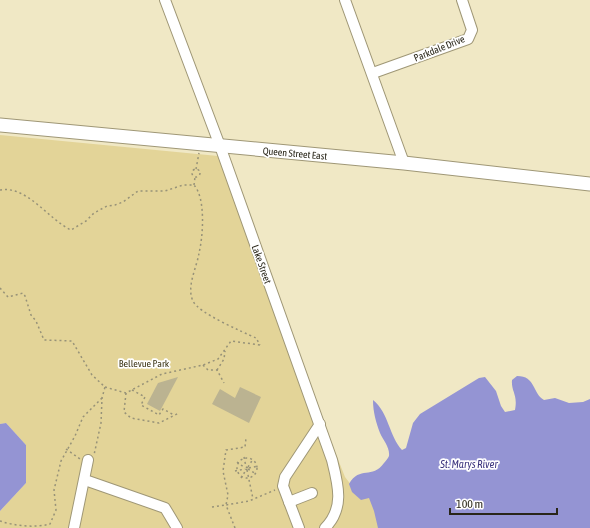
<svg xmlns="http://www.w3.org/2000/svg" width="590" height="528" font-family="'Asap Condensed',sans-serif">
<rect width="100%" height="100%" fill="#f0e8c5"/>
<!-- green -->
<path fill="#e3d498" d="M 0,135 L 218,156 L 345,477 L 352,486 L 376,479 L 385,528 L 0,528 L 0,511 L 26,483 L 26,445 L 6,423 L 0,424 Z"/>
<!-- water -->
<g fill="#9494d3">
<path d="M 517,376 C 536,376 532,393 544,400 L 555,398 L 569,403 L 583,402 L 590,399 L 590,528 L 378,528 L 374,511 L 369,498 L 361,500 L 352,492 L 349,484 C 360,465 372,480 384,463 C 386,461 388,458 389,456 C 390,447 383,440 380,433 C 376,422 373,412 373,400 C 389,413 389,436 402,450 L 406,448 L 413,423 L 420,414 L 479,378 L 485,377 L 496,391 L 501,406 L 505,412 L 515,410 C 518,394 511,392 512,380 Z"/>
<path d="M 6,423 L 26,445 L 26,483 L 0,511 L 0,424 Z"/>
</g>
<!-- building -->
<g fill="#bbb391">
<path d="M 178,377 L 160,411 L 147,404 L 158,383 Z"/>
<path d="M 240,387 L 261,397 L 249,423 L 212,404 L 220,389 L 235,398 Z"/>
</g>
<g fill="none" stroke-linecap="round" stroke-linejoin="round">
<!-- minor casing -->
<g stroke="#9f9776" stroke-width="12">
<g id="minor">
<path d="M 165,0 L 220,146 L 332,460 C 338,484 345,508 325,528"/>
<path d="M 345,0 L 404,163"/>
<path d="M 373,73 L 468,39 L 472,30 L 462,0"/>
<path d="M 85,480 L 165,508 L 177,528"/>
<path d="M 289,502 L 312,493"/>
<path d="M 74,528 L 88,460"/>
<path d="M 299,528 L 283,486 L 285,477 L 320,424"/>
</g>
</g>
<!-- major casing -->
<g stroke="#9f9776" stroke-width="15">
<path id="major" d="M 0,125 L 404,163 L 590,184"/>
</g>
<!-- path -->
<g stroke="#979278" stroke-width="1.5" stroke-dasharray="2 3" stroke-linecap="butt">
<circle cx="196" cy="173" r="4"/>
<path d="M 196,169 L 199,153"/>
<path d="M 194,185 L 195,177"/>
<path d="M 0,190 C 27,185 49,220 71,230 L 86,221 L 94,213 L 107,206 L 115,205 L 123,202 L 138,191 L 165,191 L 183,185 L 194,185 C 206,198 203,237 199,253 C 197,267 186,287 193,301 C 198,313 243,332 256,338 L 260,345"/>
<path d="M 0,288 L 8,297 L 23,293 L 25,296 L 31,315 L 36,321 L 44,340 L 72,341 L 92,375 L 105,387 L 102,398 L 101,423 L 94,455"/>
<path d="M 203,365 L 208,370 L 217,370 L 224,383"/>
<path d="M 217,370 L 224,359 L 225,351"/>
<path d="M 105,387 L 126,393 L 162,374 L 203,365 L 218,359 L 231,341 L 260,345"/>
<path d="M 132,390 L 145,397 L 141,405 L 159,415 L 163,409 L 174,415"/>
<path d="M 126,393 L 124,412 L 131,418 L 159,423 L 179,413"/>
<path d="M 66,449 L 80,459"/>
<path d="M 244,457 L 246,467"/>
<circle cx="247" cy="468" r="10"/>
<path d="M 237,462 L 245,468"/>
<path d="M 246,467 L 248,468 L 248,470 L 245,469 Z"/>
<path d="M 248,467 L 253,459"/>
<path d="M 249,468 L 258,466"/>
<path d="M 248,469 L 256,474"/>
<path d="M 247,470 L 253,499"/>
<path d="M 235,471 L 245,469"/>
<path d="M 241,478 L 246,470"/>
<path d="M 212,507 L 226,505 L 228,495 L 223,471 L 226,450 L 245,447 L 246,438"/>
<path d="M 0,521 C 15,526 35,528 50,524 L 56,510 L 54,490 L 61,461 L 75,436 L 83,417 L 102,398"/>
<path d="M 235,528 L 226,505 L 249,501 L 275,490"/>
</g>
<!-- minor -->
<use href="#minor" stroke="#fff" stroke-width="10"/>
<!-- major -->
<use href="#major" stroke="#fff" stroke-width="13"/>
</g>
<g text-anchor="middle" stroke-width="3.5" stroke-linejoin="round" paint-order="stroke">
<!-- street labels -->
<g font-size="10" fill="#292619" stroke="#fff">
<text transform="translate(439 48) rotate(-22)" y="4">Parkdale Drive</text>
<text transform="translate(295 153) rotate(5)" y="4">Queen Street East</text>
<text transform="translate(262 264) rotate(71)" y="4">Lake Street</text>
</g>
<!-- park labels -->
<g font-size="10" fill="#3c3515" stroke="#fff">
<text x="144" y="367">Bellevue Park</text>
</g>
<!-- water labels -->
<g font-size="11" font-style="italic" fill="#3b347e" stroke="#fff">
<text x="469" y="468">St. Marys River</text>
</g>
</g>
<!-- scale -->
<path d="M450 508v6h107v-6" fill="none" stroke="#292619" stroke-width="2"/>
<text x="456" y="508" font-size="12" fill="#292619" stroke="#ffffff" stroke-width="3" paint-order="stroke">100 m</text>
</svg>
